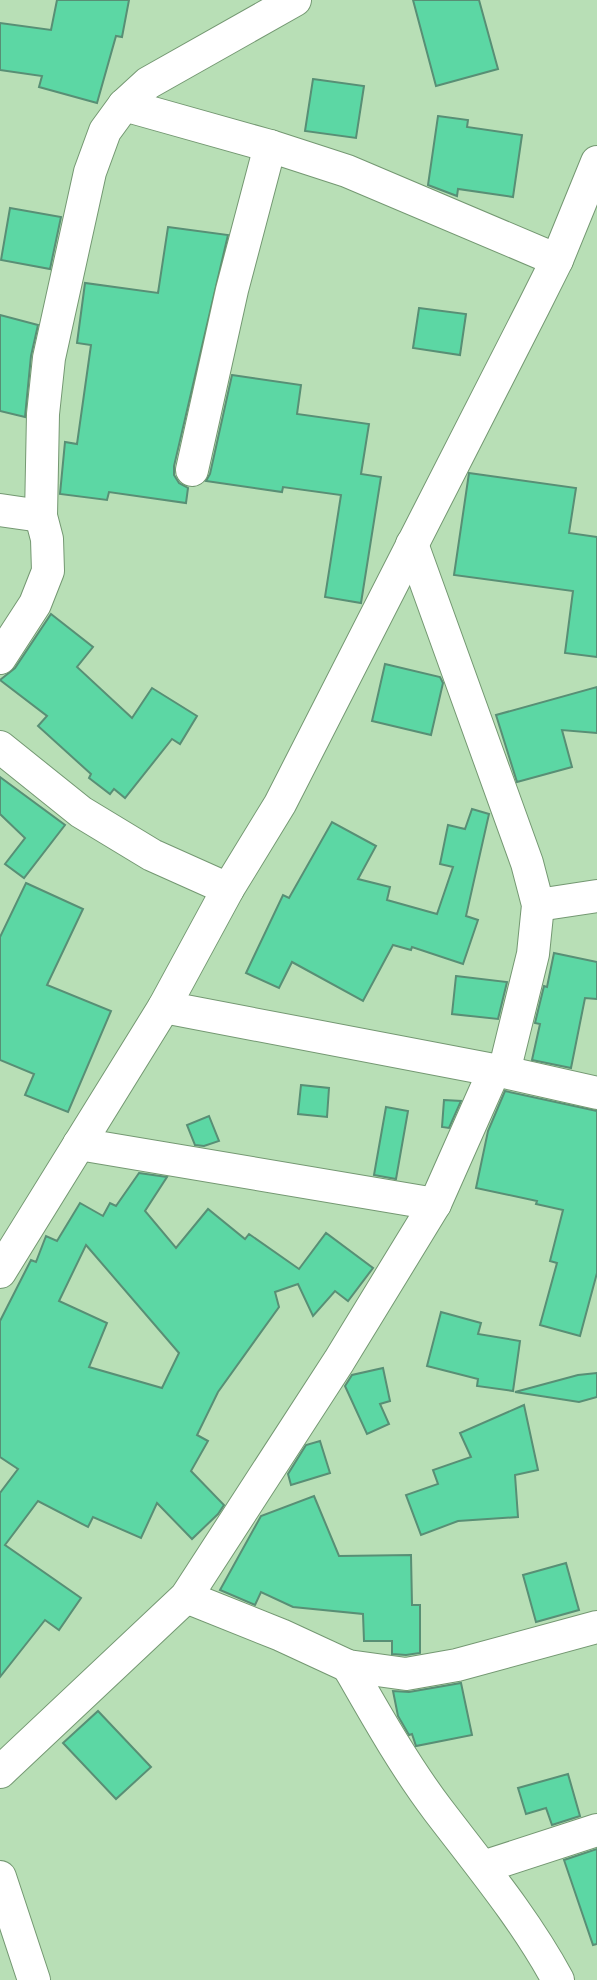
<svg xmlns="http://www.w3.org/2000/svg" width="597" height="1980" font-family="Overpass,sans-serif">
<rect width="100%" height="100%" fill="#b8dfb6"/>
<!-- building -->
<g fill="#5cd7a4" stroke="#588f75" stroke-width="2" fill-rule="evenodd">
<path d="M 57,0 L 129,0 L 122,37 L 116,36 L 97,103 L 39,87 L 42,76 L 0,70 L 0,23 L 51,30 Z"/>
<path d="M 413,0 L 479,0 L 498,69 L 436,86 Z"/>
<path d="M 313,79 L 364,86 L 356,138 L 305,131 Z"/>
<path d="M 438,116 L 468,120 L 467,127 L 522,135 L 513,197 L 458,189 L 457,196 L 428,185 Z"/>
<path d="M 10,208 L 61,217 L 50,269 L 1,260 Z"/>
<path d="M 168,227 L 228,235 L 174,466 L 174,475 L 179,483 L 188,488 L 186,503 L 109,492 L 107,500 L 60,494 L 65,442 L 77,444 L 91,345 L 77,343 L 85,283 L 158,293 Z"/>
<path d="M 419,308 L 466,314 L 460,355 L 413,348 Z"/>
<path d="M 0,315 L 38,325 L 31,356 L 25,417 L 0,411 Z"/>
<path d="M 232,375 L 301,385 L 297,414 L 369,424 L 361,474 L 381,477 L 361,603 L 325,597 L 341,495 L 283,487 L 282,492 L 206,481 L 210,474 Z"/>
<path d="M 469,473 L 576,488 L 569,533 L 597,537 L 597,657 L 565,653 L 573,591 L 454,575 Z"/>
<path d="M 51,614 L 93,647 L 77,667 L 132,718 L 152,688 L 197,716 L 180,744 L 172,739 L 125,798 L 114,789 L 110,794 L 89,778 L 91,774 L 38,726 L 47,716 L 0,680 L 15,668 Z"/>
<path d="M 385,664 L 440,677 L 443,683 L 431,735 L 372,721 Z"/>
<path d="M 597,687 L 597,733 L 562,730 L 572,767 L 517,782 L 496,715 Z"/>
<path d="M 0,777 L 65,825 L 24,878 L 5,864 L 25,838 L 0,814 Z"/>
<path d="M 472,809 L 489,814 L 466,916 L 478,920 L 463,964 L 412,947 L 411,950 L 393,945 L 363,1001 L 292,962 L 279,988 L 246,973 L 283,895 L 289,898 L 332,822 L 376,846 L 358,879 L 390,887 L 387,900 L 437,914 L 453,867 L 440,864 L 448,825 L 465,829 Z"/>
<path d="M 26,883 L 83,909 L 47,985 L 111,1011 L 68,1112 L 25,1095 L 34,1074 L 0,1060 L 0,937 Z"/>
<path d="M 554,953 L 597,962 L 597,999 L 585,998 L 571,1068 L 532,1060 L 540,1024 L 535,1023 L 544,986 L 547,987 Z"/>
<path d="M 456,976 L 507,982 L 498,1019 L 452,1014 Z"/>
<path d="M 301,1085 L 329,1088 L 327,1117 L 298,1114 Z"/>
<path d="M 505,1091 L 597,1111 L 597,1273 L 580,1336 L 540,1325 L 557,1263 L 550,1261 L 563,1210 L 536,1204 L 537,1201 L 476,1188 L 488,1131 Z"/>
<path d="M 444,1100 L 461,1101 L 449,1128 L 442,1127 Z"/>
<path d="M 386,1107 L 408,1111 L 396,1179 L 374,1175 Z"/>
<path d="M 209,1116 L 219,1141 L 204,1146 L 195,1145 L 187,1125 Z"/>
<path d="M 139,1173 L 167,1177 L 145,1211 L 176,1248 L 208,1209 L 245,1239 L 249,1234 L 299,1269 L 326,1233 L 373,1268 L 348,1301 L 335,1291 L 313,1316 L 298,1284 L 275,1292 L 279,1307 L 218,1392 L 197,1435 L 208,1441 L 191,1471 L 224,1505 L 218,1514 L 192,1539 L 157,1503 L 141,1538 L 93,1517 L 88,1527 L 38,1501 L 5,1545 L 81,1598 L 59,1630 L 45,1620 L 0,1677 L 0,1493 L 18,1469 L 0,1457 L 0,1321 L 31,1260 L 36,1262 L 46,1236 L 57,1241 L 80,1203 L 103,1216 L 110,1203 L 116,1206 ZM 86,1245 L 179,1353 L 162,1388 L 89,1367 L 107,1323 L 59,1301 Z"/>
<path d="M 441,1312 L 481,1323 L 478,1334 L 520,1341 L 513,1391 L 477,1386 L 478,1379 L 427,1366 Z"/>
<path d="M 383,1368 L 390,1401 L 380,1404 L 389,1424 L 367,1434 L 345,1386 L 352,1375 Z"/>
<path d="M 597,1373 L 597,1397 L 579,1402 L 515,1392 L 578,1375 Z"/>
<path d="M 524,1405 L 538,1470 L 515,1475 L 518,1517 L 458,1521 L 421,1535 L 406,1495 L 438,1484 L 433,1470 L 471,1457 L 460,1433 Z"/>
<path d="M 320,1441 L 330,1473 L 291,1485 L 288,1474 L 306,1445 Z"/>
<path d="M 314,1496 L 339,1556 L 411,1555 L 412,1605 L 420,1605 L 420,1653 L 406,1655 L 392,1654 L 392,1641 L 364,1641 L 363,1614 L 293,1607 L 261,1592 L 255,1605 L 220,1590 L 261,1516 Z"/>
<path d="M 566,1563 L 579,1610 L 536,1622 L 523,1575 Z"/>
<path d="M 461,1683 L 472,1735 L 416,1746 L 412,1734 L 409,1735 L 398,1716 L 393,1691 L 409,1692 Z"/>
<path d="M 98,1711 L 151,1767 L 116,1799 L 63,1743 Z"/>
<path d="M 568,1774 L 580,1816 L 552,1825 L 546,1808 L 526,1814 L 518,1788 Z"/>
<path d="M 597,1849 L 597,1944 L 593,1945 L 564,1860 Z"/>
</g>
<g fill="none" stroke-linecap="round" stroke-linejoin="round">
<!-- minor casing -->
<g stroke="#749872" stroke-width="34">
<g id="minor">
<path d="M 124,105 L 270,146 L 347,171 L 557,260"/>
<path d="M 192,470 L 232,290 L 270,146"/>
<path d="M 0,510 L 41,516"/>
<path d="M 412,544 L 527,863 L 538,905 L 533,954 L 504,1072"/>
<path d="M 0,658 L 35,604 L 48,571 L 47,539 L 41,516 L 43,414 L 49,358 L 90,172 L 105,131 L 124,105 L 148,83 L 295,0"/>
<path d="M 0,747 L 81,812 L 152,855 L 228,889"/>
<path d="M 538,905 L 597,896"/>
<path d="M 164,1007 L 504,1072 L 597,1093"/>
<path d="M 79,1144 L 435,1204"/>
<path d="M 0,1272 L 164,1007 L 228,889 L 280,804 L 534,306 L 557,260 L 597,162"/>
<path d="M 186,1597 L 281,1635 L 348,1666 L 406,1674 L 457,1665 L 597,1627"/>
<path d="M 348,1666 C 376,1715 404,1765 438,1810 C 480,1865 525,1919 558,1980"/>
<path d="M 0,1772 L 186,1597 L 339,1361 L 435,1204 L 494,1071"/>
<path d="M 483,1867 L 597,1830"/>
<path d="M 0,1877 L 34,1980"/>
</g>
</g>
<!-- minor -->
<use href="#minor" stroke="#fff" stroke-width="32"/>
</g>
</svg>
